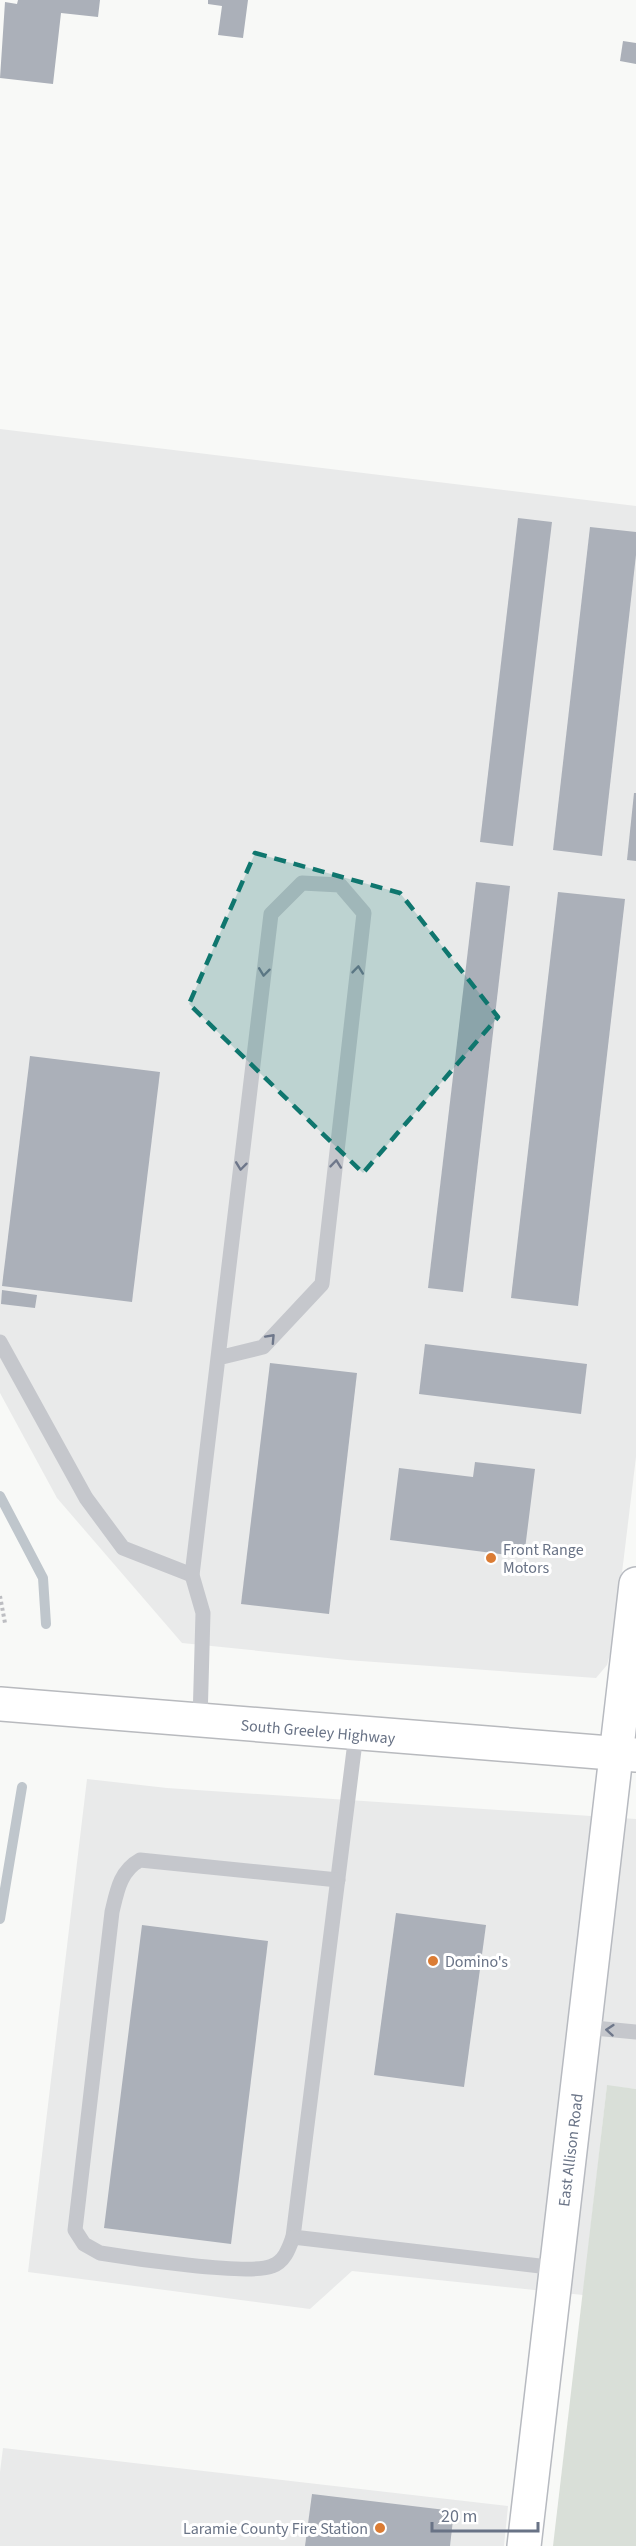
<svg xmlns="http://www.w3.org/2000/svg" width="636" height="2546" font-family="'Source Sans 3',sans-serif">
<rect width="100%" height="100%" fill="#f8f9f7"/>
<!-- built -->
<g fill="#e9eaea">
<path d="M 0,429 L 636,506 L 636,1457 L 614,1639 L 607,1665 L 596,1678 L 347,1660 L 182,1643 L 57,1498 L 0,1393 Z"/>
<path d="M 87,1779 L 167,1788 L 636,1819 L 636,2089 L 607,2086 L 583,2295 L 352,2271 L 310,2309 L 28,2272 Z"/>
<path d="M 3,2448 L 508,2506 L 504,2546 L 0,2546 L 0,2472 Z"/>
</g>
<!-- green -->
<path fill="#d9dfd8" d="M 607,2085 L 636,2089 L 636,2546 L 553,2546 Z"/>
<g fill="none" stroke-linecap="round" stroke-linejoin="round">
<!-- stream -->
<g stroke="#bfc6cc" stroke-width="10">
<path d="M 0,1496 L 43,1578 L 46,1624"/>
<path d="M 0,1919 L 22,1787"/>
</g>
</g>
<!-- building -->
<g fill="#abb0b9">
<path d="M 18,0 L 100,0 L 98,17 L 61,13 L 53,84 L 0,78 L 5,2 L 17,4 Z"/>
<path d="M 208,0 L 248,0 L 243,38 L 218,35 L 222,6 L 208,4 Z"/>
<path d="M 623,41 L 636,43 L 636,64 L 620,61 Z"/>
<path d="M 518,518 L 552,522 L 513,846 L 480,842 Z"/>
<path d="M 590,527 L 636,532 L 636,555 L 602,856 L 553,850 Z"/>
<path d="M 634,793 L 636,793 L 636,861 L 627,860 Z"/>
<path d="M 476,882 L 510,886 L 463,1292 L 428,1288 Z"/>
<path d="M 558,892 L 625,899 L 578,1306 L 511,1298 Z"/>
<path d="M 30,1056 L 160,1072 L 132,1302 L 2,1286 Z"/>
<path d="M 2,1290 L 37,1295 L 35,1308 L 1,1304 Z"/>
<path d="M 425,1344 L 587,1364 L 581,1414 L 419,1394 Z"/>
<path d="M 270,1363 L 357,1373 L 329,1614 L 241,1604 Z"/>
<path d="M 475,1462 L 535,1469 L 524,1557 L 390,1540 L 399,1468 L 473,1477 Z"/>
<path d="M 396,1913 L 486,1925 L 464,2087 L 374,2075 Z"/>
<path d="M 142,1925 L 268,1941 L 231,2244 L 104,2228 Z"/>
<path d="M 312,2494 L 454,2511 L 450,2546 L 305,2546 Z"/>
</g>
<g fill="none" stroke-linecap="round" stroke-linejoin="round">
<!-- secondary casing -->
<g stroke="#b7bac0" stroke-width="36">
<path id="secondary" d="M 524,2546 L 636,1584"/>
</g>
<!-- highway casing -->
<g stroke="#b8babe" stroke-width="36">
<path id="highway" d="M 0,1704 L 636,1755"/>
</g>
<!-- path -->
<path stroke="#bdbec2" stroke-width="4" stroke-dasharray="3 3" stroke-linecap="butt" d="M 0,1596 L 5,1623"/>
<!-- lane -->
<g stroke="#c5c7cc" stroke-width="15">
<path d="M 0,1342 L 86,1498 L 123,1548 L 192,1575"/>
<path d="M 200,1721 L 203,1613 L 192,1575 L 271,914 L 302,883 L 340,885 L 364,913 L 322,1284 L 263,1347 L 218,1358"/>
<path d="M 356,1734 L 293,2237 L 557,2268"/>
<path d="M 584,2027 L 636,2032"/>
<path d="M 293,2237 C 289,2248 285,2261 272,2266 C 250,2276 130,2258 100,2253 L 84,2244 L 75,2230 L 112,1912 C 117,1891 120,1871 140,1860 L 338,1880"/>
</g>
<!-- secondary -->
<use href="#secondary" stroke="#fff" stroke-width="33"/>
<!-- highway -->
<use href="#highway" stroke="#fff" stroke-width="33"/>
</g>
<!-- one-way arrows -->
<defs><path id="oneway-chevron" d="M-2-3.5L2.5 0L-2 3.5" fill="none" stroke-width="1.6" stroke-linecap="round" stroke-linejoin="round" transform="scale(1.5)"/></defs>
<g stroke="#6e778a">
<use href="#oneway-chevron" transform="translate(358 970) rotate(-84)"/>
<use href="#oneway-chevron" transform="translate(264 972) rotate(97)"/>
<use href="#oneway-chevron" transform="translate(336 1164) rotate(-84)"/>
<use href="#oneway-chevron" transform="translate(241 1166) rotate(97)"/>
<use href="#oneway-chevron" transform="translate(271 1338) rotate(-47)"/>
<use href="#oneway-chevron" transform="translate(610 2030) rotate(-175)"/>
</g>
<!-- marked area -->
<path fill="#0f766e" fill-opacity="0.2" stroke="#0f766e" stroke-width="4.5" stroke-dasharray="12 8" stroke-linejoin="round" d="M 255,853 L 400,893 L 498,1017 L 363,1173 L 189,1004 Z"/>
<!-- markers -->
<g fill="#db7c34" stroke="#fff" stroke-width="2">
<circle cx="491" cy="1558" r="6"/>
<circle cx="433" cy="1961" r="6"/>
<circle cx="380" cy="2528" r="6"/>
</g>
<g text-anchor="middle" stroke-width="6" stroke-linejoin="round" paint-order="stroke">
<!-- poi labels -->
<g font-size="16" fill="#697386" stroke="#fff" text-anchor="start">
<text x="503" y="1555">Front Range<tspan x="503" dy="18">Motors</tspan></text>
<text x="445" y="1967">Domino's</text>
<text x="368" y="2534" text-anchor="end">Laramie County Fire Station</text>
</g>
<!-- street labels -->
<g font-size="16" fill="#697386" stroke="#fff">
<text transform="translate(318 1731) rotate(5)" y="6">South Greeley Highway</text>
<text transform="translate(570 2150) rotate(-83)" y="6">East Allison Road</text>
</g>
</g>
<!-- scale -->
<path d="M432 2522v9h106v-9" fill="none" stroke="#697386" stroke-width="3"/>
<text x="441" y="2522" font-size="18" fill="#697386" stroke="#ffffff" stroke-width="4.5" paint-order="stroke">20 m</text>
</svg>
